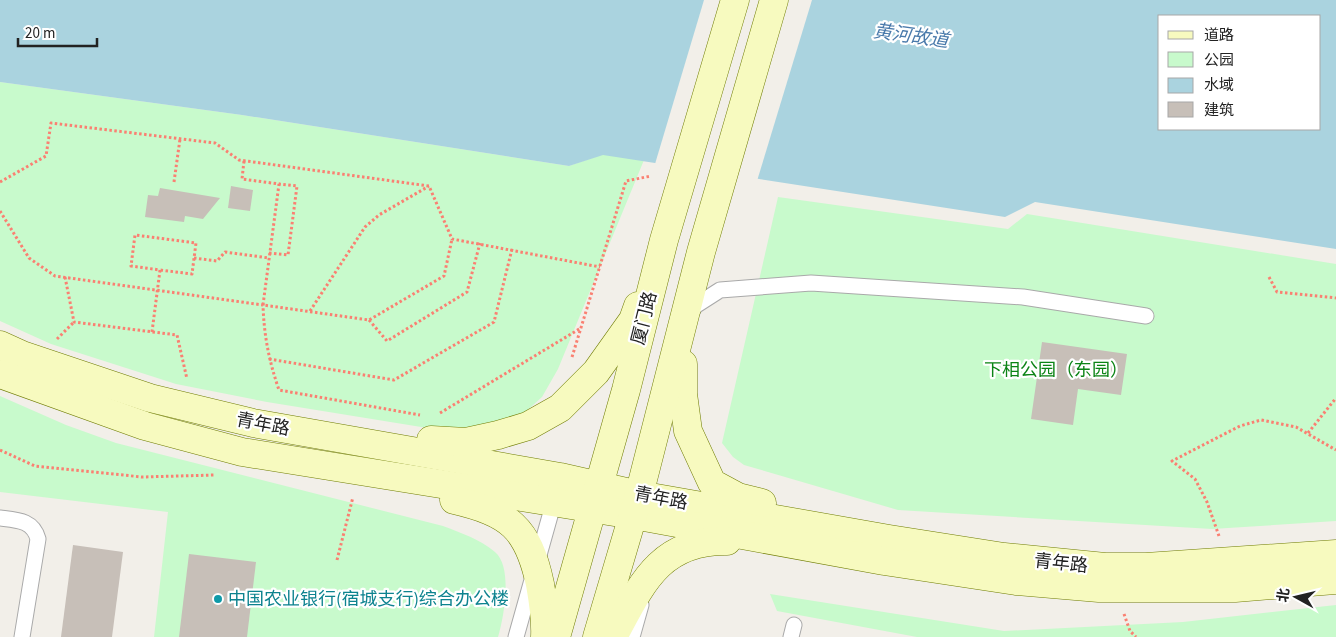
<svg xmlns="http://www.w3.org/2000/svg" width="1336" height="637" font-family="'Source Sans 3','Noto Sans SC',sans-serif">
<rect width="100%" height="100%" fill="#f2efe9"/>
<!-- park -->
<g fill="#c8facc">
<path d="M 0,82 L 242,115 L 569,166 L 603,154 L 644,160 L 558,369 L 542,397 L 522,415 L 452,432 L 267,402 L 176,384 L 51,344 L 0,321 Z"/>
<path d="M 778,197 L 1008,229 L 1027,214 L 1336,264 L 1336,521 L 1212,529 L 898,510 L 744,465 L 733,457 L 722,443 Z"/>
<path d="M 0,396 L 66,425 L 116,443 L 443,526 C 461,533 480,539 495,552 C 513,567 504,617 498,637 L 154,637 L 168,512 L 0,492 Z"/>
<path d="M 770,594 L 1004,631 L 1183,622 L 1336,605 L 1336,637 L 917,637 L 777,611 Z"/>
</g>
<!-- water -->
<path fill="#aad3df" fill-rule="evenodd" d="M 0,0 L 1336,0 L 1336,249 L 1035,202 L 1005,217 L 603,155 L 569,166 L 242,115 L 0,82 ZM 1160,16 L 1320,16 L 1320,129 L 1160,129 Z"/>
<!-- pier -->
<path fill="#f2efe9" d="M 704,0 L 812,0 L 757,181 L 655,164 Z"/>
<!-- building -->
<g fill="#c7bfb8">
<path d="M 231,186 L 253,190 L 250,211 L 228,208 Z"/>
<path d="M 160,188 L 220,198 L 203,219 L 185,216 L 184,222 L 145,217 L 148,195 L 158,196 Z"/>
<path d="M 1042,342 L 1127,354 L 1121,395 L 1078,389 L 1073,425 L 1031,419 Z"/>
<path d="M 73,545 L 123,552 L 112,637 L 61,637 Z"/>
<path d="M 189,554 L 256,562 L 247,637 L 179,637 Z"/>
</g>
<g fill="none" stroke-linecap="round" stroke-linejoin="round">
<!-- lane casing -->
<g stroke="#a9a9a9" stroke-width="17">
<g id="lane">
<path d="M 690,315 L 695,306 L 720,290 L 811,283 L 1023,297 L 1146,316"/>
<path d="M 0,518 C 17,520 33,520 38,539 L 22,637"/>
<path d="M 516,637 L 555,498"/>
<path d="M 632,637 L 641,605"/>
<path d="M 791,637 L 794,625"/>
</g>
</g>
<!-- secondary casing -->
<g stroke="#707d05" stroke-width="29">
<g id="secondary">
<path d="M 0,345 L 22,355 L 150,398 L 253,423 L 560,477 L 639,495 L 889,539 L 1004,557 L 1105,567 L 1146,567 L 1336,554"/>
<path d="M 683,364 L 683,394 L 688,431 L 712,483 L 738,497 L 762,503"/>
<path d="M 0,374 L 145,426 L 242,452 L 633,515 L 884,561 L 1016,581 L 1099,588 L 1235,588 L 1336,580"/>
<path d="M 431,440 L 466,442 L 498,435 L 528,426 L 560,408 L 596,372 L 633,320 L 638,306"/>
<path d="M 454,500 C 509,513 528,527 540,584 C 543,601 546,619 545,637"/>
<path d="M 556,637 L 626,390 L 664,240 L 735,0"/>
<path d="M 597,637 L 639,495 L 701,252 L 774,0"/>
<path d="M 613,637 C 641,585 659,540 727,541"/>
</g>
</g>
<!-- path -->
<g stroke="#fa8072" stroke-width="3" stroke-dasharray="2.5 2.5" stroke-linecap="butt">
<path d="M 244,161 L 242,179 L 279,184 L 263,305 L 369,320 L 444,276 L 452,239"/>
<path d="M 0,182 L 46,156 L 51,123 L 215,143 L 239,160 L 429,186 L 452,239 L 600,267"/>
<path d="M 174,182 L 180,139"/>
<path d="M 0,211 L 29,258 L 55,276 L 263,305 C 264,336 269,361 279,390 L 420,415"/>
<path d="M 269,253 L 288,255 L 297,186 L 279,184"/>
<path d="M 194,258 L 217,261 L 225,252 L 269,258"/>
<path d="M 65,277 L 74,322 L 177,335 L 187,379"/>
<path d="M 1269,277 L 1277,292 L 1336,298"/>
<path d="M 310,311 L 365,227 L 379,215 L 429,186"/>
<path d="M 369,320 L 387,341 L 467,292 L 480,243"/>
<path d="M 152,332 L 160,270 L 131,266 L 135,235 L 196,243 L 192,274 L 160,270"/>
<path d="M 57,339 L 74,322"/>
<path d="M 572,357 L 626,181 L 651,176"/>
<path d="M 269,359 L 394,380 L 494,322 L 512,249"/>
<path d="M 440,413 L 581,328"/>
<path d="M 1308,433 L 1336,398"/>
<path d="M 0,450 L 35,466 L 142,477 L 215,475"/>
<path d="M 1219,536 L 1207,502 L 1195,479 L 1172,461 L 1240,426 L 1261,420 L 1296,427 L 1336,450"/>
<path d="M 337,560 L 353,497"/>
<path d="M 1124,614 L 1130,631 L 1136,637"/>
</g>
<!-- lane -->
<use href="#lane" stroke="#fff" stroke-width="15"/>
<!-- secondary -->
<use href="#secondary" stroke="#f7fabf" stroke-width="28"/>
</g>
<!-- markers -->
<circle fill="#0f9aa8" stroke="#fff" stroke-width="2" cx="218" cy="599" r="5"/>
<g text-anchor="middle" stroke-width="4.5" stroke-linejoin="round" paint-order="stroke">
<!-- street labels -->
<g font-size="18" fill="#222" stroke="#fff">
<text transform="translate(644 318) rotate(-76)" y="6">厦门路</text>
<text transform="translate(263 424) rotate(11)" y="6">青年路</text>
<text transform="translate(661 498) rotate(11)" y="6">青年路</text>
<text transform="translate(1061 563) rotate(6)" y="6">青年路</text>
</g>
<!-- park labels -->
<g font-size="18" fill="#0c8416" stroke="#fff">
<text x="1056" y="376">下相公园（东园）</text>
</g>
<!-- culture labels -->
<g font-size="18" fill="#0d838f" stroke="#fff" text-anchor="start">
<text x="228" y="605">中国农业银行(宿城支行)综合办公楼</text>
</g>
<!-- water labels -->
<g font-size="19" font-style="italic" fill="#4a7aab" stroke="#fff">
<text transform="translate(911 35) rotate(8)" y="7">黄河故道</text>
</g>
</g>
<!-- legend -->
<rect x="1158" y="15" width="162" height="115" fill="#ffffff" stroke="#a7a7a7"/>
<rect x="1168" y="31" width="25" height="8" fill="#f7fabf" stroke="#a7a7a7"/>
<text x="1204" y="40" font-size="15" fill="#222222">道路</text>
<rect x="1168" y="52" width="25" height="15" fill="#c8facc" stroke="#a7a7a7"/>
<text x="1204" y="65" font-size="15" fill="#222222">公园</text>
<rect x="1168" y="78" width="25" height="15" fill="#aad3df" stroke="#a7a7a7"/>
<text x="1204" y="90" font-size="15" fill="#222222">水域</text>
<rect x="1168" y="102" width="25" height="15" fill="#c7bfb8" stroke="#a7a7a7"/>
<text x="1204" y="115" font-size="15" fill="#222222">建筑</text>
<!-- north arrow -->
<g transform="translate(1296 597) rotate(278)" stroke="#ffffff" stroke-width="4" paint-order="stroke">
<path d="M0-4L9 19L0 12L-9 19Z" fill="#222222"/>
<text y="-8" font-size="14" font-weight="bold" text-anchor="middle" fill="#222222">北</text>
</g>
<!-- scale -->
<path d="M18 38v8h79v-8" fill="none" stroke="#222222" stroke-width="2.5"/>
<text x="25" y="38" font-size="15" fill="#222222" stroke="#ffffff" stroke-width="4" paint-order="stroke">20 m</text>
</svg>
